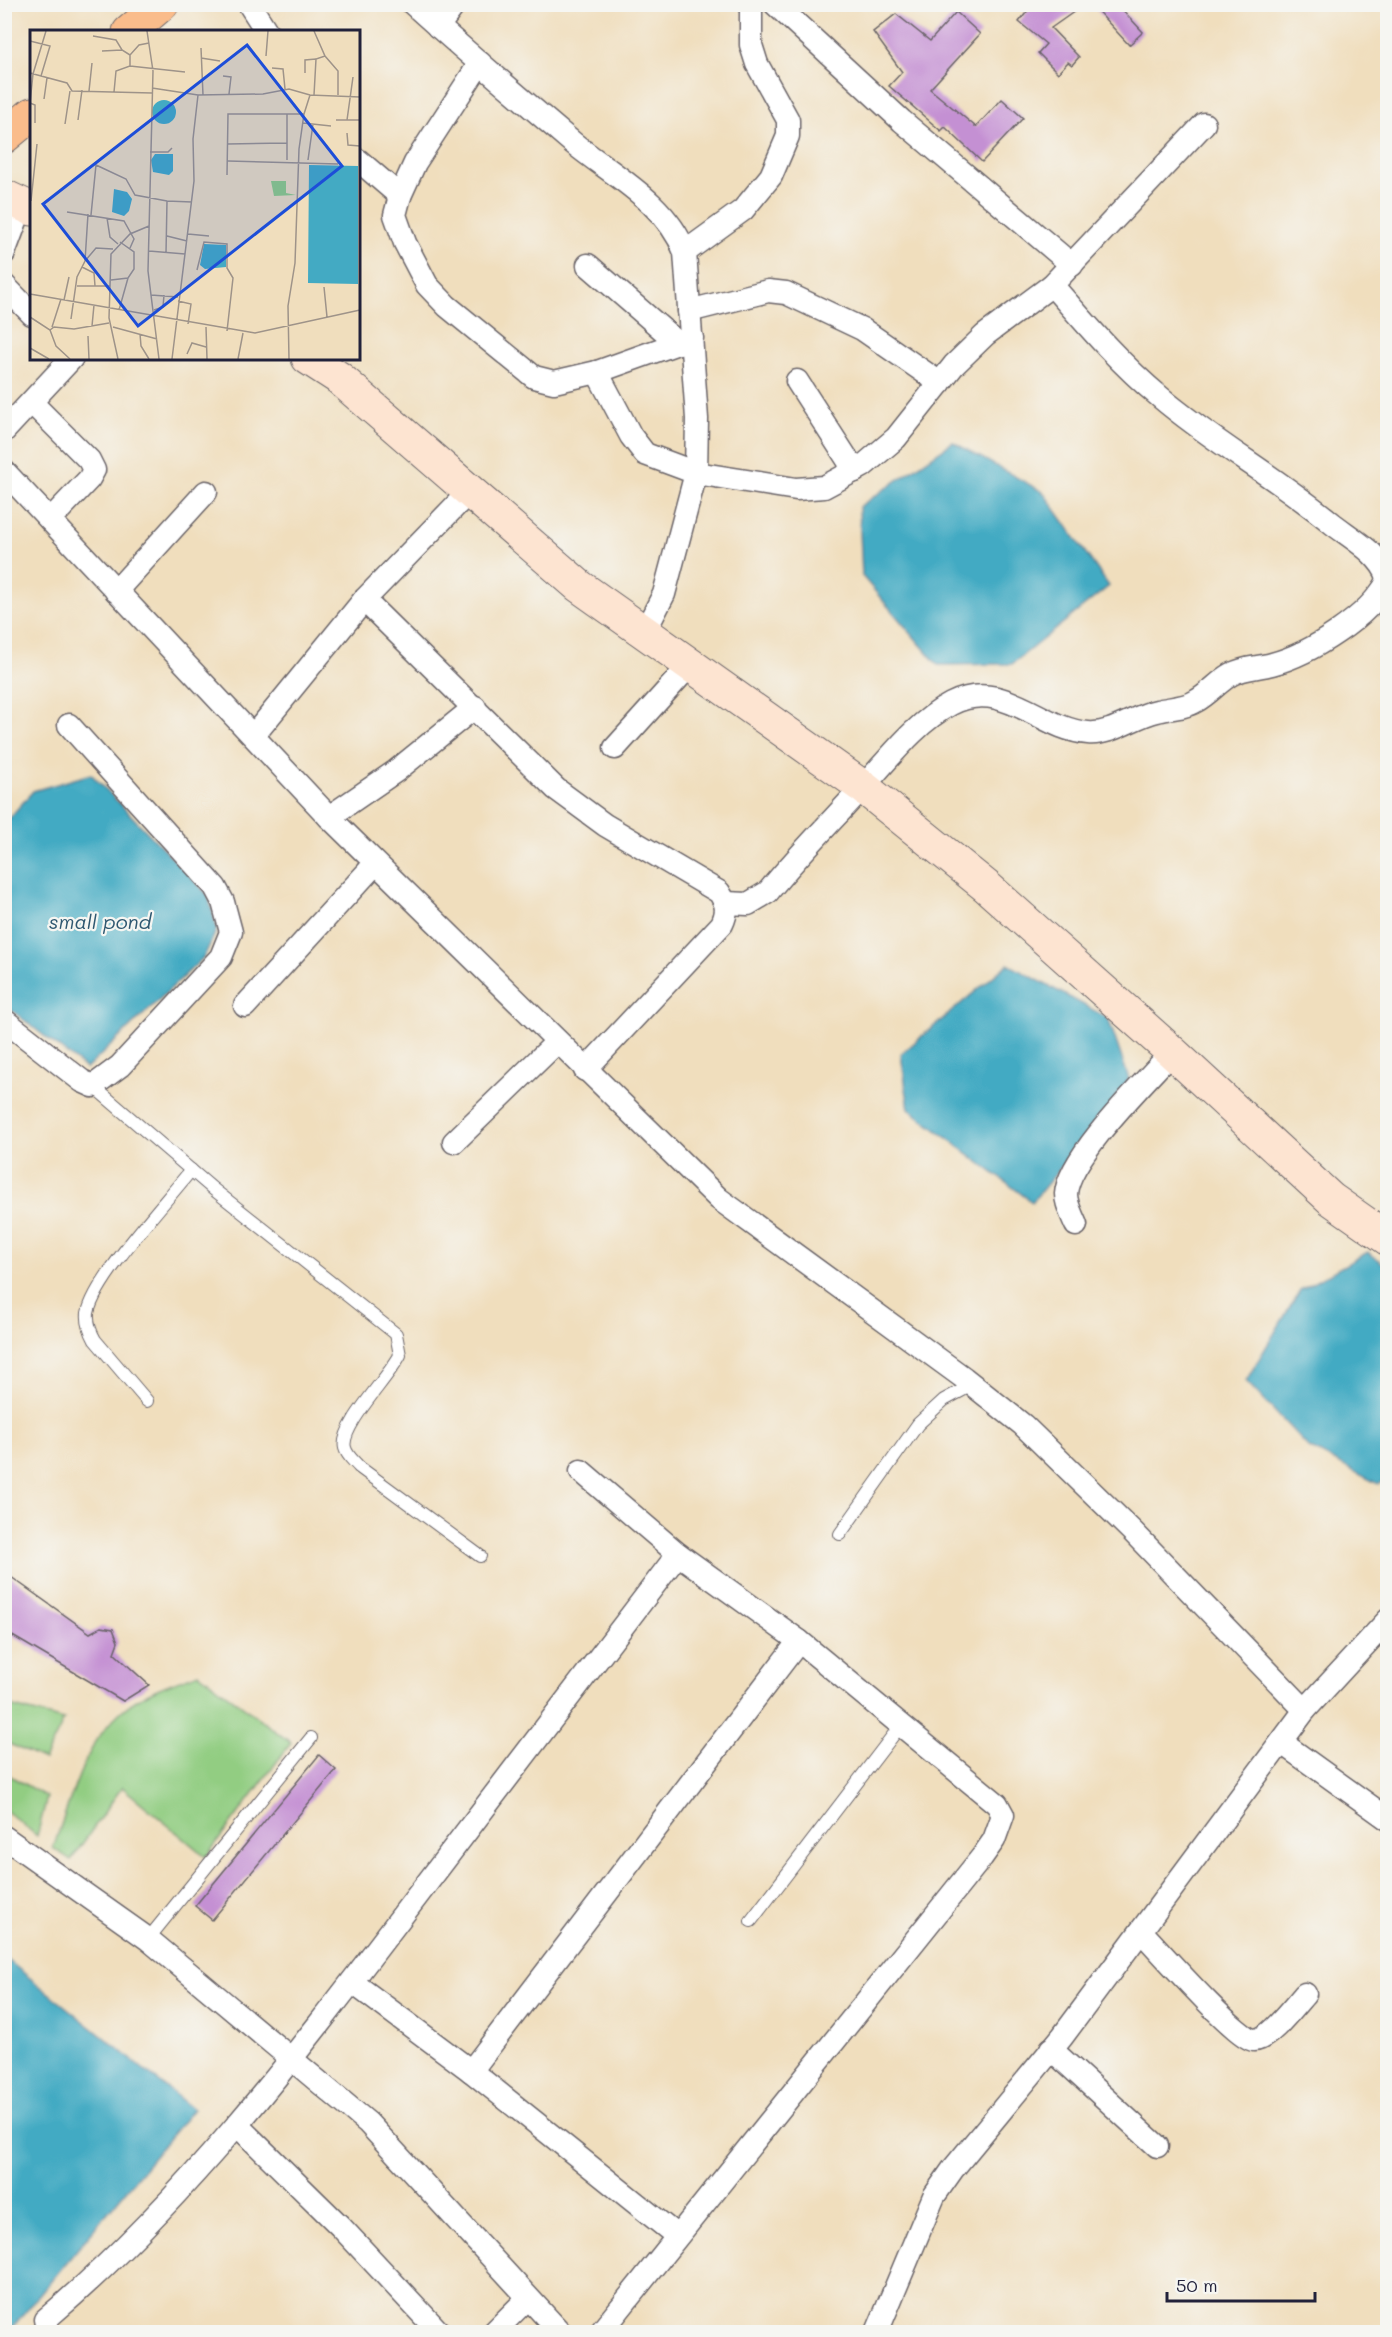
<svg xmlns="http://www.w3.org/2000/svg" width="1392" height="2337" font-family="Mali,sans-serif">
<rect width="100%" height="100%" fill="#f6f6f2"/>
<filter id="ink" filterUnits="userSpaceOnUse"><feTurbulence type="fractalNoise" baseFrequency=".0167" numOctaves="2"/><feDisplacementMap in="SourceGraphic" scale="12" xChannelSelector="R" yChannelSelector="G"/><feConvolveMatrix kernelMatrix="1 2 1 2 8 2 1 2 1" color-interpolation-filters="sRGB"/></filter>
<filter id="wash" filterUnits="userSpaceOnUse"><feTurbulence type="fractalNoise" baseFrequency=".008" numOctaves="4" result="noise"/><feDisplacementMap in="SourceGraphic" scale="24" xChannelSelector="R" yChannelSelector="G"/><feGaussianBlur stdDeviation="1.35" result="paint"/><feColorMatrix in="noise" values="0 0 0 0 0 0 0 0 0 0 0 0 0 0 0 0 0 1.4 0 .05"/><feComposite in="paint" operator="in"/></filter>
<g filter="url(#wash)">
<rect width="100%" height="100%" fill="#f0debd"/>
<!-- green -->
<g fill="#92cd82" stroke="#5a785e" stroke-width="1.5">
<path d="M 199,1673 L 291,1743 L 206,1857 L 122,1787 L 71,1860 L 53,1848 C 71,1800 83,1743 124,1709 C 144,1692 174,1682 199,1673 Z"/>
<path d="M 10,1706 L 64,1720 L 44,1760 L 5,1742 L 5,1707 Z"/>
<path d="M 5,1773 L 47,1797 L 37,1836 L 5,1810 Z"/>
</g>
<!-- water -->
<g fill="#43aac3" stroke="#32667f" stroke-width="1.5">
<path d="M 953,442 L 1043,492 L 1109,586 L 1012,664 L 938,665 L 862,576 L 859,507 Z"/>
<path d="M 91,774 L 208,895 L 217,929 L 204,957 L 86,1069 L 5,1005 L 5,823 L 33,791 Z"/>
<path d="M 1008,964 L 1108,1018 L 1129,1079 L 1089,1134 L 1032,1202 L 909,1109 L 901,1054 Z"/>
<path d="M 1368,1252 L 1388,1267 L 1388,1479 L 1378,1484 L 1309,1448 L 1246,1381 L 1300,1290 Z"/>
<path d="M 5,1958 L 193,2109 L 9,2332 L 4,2332 Z"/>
</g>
<g id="blocks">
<!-- building -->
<g fill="#c490d3">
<path d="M 1033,4 L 1085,4 L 1051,28 L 1079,57 L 1072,65 L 1068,62 L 1058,73 L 1038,53 L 1046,44 L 1019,22 Z"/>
<path d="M 1091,4 L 1117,4 L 1143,32 L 1129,45 Z"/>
<path d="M 956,12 L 980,34 L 930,89 L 976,127 L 1002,99 L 1023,118 L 982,162 L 945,127 L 941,131 L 889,86 L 902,72 L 873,32 L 896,14 L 930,41 Z"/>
<path d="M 4,1572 L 90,1633 L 101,1627 L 113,1629 L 118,1642 L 114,1653 L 149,1685 L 123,1701 L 4,1631 Z"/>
<path d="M 319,1755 L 336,1770 L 212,1920 L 195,1906 Z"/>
</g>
</g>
</g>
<g filter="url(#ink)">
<use href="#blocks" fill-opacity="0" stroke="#6a6468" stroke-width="1.5"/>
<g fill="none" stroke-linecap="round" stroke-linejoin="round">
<!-- lane casing -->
<g stroke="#6a6468" stroke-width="14">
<g id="lane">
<path d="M 93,1086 L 213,1189 L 396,1334 L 400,1355 C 390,1376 339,1427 345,1448 C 347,1456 354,1461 359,1467 L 480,1556"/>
<path d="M 147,1401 L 95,1340 C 90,1331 87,1323 88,1313 C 95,1278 167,1201 191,1170"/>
<path d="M 840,1534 L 918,1424 L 944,1400 L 972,1385"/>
<path d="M 751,1921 L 901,1725"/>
<path d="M 148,1939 L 311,1738"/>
</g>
</g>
<!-- street casing -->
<g stroke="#6a6468" stroke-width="25">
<g id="street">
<path d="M 249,4 L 267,32"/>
<path d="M 413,4 C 465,51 519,97 572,142 C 612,175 666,202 685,252 L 697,419 L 696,473 L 664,594 L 644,633"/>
<path d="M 775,4 L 902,121 L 1072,265"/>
<path d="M 438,27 L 455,4"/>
<path d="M 480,63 L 415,163 L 400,196 L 395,215 L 405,243 L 427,285 L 447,306 L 534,377 L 554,382 L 597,372 L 692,338"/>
<path d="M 358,160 L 400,196"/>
<path d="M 685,252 L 743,210 L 771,176 L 788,136 L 788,120 L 757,64 L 751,45 L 751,4"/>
<path d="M 4,253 L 22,205"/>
<path d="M 588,265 L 678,343"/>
<path d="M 4,285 L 32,314"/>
<path d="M 1052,285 C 1086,324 1119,363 1160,397 C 1214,443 1278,478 1333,524 C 1351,538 1382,555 1388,578"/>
<path d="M 689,311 L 768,291 L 786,293 L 862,329 L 940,383"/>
<path d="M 597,372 L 631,436 L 645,454 L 696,473 L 796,489 L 824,487 L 863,466 L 896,438 L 954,365 L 985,335 L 1052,285 L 1204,124"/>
<path d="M 797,381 L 855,471"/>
<path d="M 32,403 L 89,460 L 94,470 L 89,479 L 50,520"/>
<path d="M 4,431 L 72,358"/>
<path d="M 4,471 L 329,817 L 719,1199 L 964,1378 L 1023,1425 L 1133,1532 L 1305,1710"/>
<path d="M 116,591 L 206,492"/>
<path d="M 364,600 L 556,789 L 605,825 L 719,892 C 727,904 728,911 722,924 L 585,1070"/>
<path d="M 254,735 L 364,600 L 469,492"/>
<path d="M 615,748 L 690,665"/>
<path d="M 329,817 L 396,771 L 475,707"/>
<path d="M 726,903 L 748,904 L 768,892 C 797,856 830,823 862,788 C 889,759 915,723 951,704 C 1004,677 1039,729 1088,733 C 1112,735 1134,716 1157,711 C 1169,708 1185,708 1196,701 C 1209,694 1219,681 1232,674 C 1245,667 1258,668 1272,664 C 1310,654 1369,617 1388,581"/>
<path d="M 245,1006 L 375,864"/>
<path d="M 4,1020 L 82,1081 L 93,1086 L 120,1066 L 221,957 L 231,932 L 223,902 L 215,887 L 69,725"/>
<path d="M 454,1142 L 557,1042"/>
<path d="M 1076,1225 C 1072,1215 1066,1205 1066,1194 C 1068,1157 1146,1081 1172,1052"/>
<path d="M 581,1471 L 678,1554 L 799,1641 L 997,1804 L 1003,1815 L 994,1840 L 982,1857 L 601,2332"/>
<path d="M 1282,1743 L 1388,1819"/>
<path d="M 4,1837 L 148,1939 L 368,2123 L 560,2332"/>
<path d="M 1141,1931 C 1156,1947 1239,2041 1254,2040 C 1269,2040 1295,2005 1305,1994"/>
<path d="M 352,1982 L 471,2071 L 677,2236"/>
<path d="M 1051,2049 L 1157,2146"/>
<path d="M 471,2071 L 799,1641"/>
<path d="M 237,2125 L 340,2226 L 439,2332"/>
<path d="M 45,2320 C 183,2203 293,2059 402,1916 C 494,1795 586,1674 678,1554"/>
<path d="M 494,2332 L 527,2299"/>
<path d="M 877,2332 L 934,2196 L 953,2169 L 1062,2037 L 1305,1710 L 1388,1620"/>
</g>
</g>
<!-- secondary casing -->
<g stroke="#6a6468" stroke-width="35">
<g id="secondary">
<path d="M 4,196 L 32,209"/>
<path d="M 308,358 L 339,378 L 579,586 L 863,787 L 987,887 L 1172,1052 L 1331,1199 L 1388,1239"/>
</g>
</g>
<!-- primary casing -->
<g stroke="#6a6468" stroke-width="35">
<g id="primary">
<path d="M 129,32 L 162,4"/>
<path d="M 4,137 L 32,114"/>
</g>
</g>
<!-- lane -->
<use href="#lane" stroke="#fff" stroke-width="12"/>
<!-- street -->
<use href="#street" stroke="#fff" stroke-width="22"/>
<!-- secondary -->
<use href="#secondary" stroke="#fde4d1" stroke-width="33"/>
<!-- primary -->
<use href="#primary" stroke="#fabc8b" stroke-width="33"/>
</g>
</g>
<g text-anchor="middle" stroke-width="4.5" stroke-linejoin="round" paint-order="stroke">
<!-- water labels -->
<g font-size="20" font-style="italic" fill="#2f5871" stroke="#f6f6f2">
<text x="100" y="929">small pond</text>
</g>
</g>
<!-- overview -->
<g transform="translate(30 30)">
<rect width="330" height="330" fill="#f0debd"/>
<path d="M 241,151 L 256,151 L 256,163 L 266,165 L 244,166 Z" fill="#92cd82"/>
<path d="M122 82a12 12 0 1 1 24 0a12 12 0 1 1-24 0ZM 125,124 L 143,124 L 143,141 L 139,145 L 123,142 L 121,130 ZM 279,135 L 328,136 L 328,254 L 278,253 ZM 84,159 L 97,162 L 102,169 L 99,181 L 94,186 L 82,182 ZM 174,214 L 196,215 L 196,237 L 175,239 L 170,235 Z" fill="#43aac3"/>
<path fill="none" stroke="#9e9389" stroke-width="1.5" d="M 117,1 L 123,41 L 118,241 L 129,329M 284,1 L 295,26 L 308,41 L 308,65M 63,6 L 86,10 L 92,20 L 100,25M 0,11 L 20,16 L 11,46M 171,18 L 173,65M 72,21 L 92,20M 236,26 L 238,1M 171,28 L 190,31M 100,36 L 155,42M 242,38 L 253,39 L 255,59M 0,43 L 37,53 L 42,61 L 122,63M 275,43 L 275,30 L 286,29M 193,46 L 201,47 L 199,64M 122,58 L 168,65 L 233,64 L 259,59 L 280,65M 59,61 L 62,33M 84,62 L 86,41 L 100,36 L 100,25 L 109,15 L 119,13M 284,65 L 286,29 L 295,26M 14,69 L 17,48M 0,73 L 3,44 L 16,1M 0,73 L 5,75 L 5,93M 257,84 L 257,130M 48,90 L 52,60M 306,90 L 330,90M 317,90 L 323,47M 273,93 L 301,96M 35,94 L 40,61M 317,103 L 318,115 L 330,116M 197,114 L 257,113M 120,122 L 138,122 L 142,118M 278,130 L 283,94M 198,131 L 308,134M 197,145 L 198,84 L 274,84M 1,171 L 7,114M 37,182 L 94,191 L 104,209 L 100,218M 61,185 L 66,135 L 96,149 L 105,165 L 137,171M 77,188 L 80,207 L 88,214M 158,204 L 179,206M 137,206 L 157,211M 119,221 L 155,224M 136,223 L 137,171 L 162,172M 55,231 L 66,218 L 83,219M 52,237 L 64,243 L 65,256M 167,240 L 174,212 L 197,214 L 197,238 L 203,248 L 197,301M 81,250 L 98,248 L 104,239 L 104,222 L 90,212M 47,256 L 80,256M 294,257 L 297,287M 0,264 L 225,303 L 330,280M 121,265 L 148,267M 34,270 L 39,247M 148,271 L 161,274 L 158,294M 89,280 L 98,248M 124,280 L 133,277 L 134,265M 0,287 L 20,300 L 26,316 L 40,329M 41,289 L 47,247 L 55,231 L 58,184M 62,296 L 64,275M 22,297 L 31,269M 83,297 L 127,309M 176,297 L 177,329M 20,300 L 24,297 L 44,299 L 79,293M 110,304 L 111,316 L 119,329M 58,306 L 59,329M 0,318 L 19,329M 157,324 L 162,313 L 176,317M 88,329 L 79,288 L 81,224 L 100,204 L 119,196M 142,329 L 164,151 L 163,109 L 168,65M 208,329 L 213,303M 259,329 L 258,276 L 265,233 L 269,119 L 274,84 L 280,65 L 330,67"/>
<path fill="#1d4ed8" fill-opacity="0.15" stroke="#1d4ed8" stroke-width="3" d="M 217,15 L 312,136 L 108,296 L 13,174 Z"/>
<rect width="330" height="330" fill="none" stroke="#22223b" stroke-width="3"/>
</g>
<!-- margin -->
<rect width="1392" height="2337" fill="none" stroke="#f6f6f2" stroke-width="24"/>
<!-- scale -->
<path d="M1167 2292v9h148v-9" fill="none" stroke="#22223b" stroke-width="3"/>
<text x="1176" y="2292" font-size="18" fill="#22223b" stroke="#f6f6f2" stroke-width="4.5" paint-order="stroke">50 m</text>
</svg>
